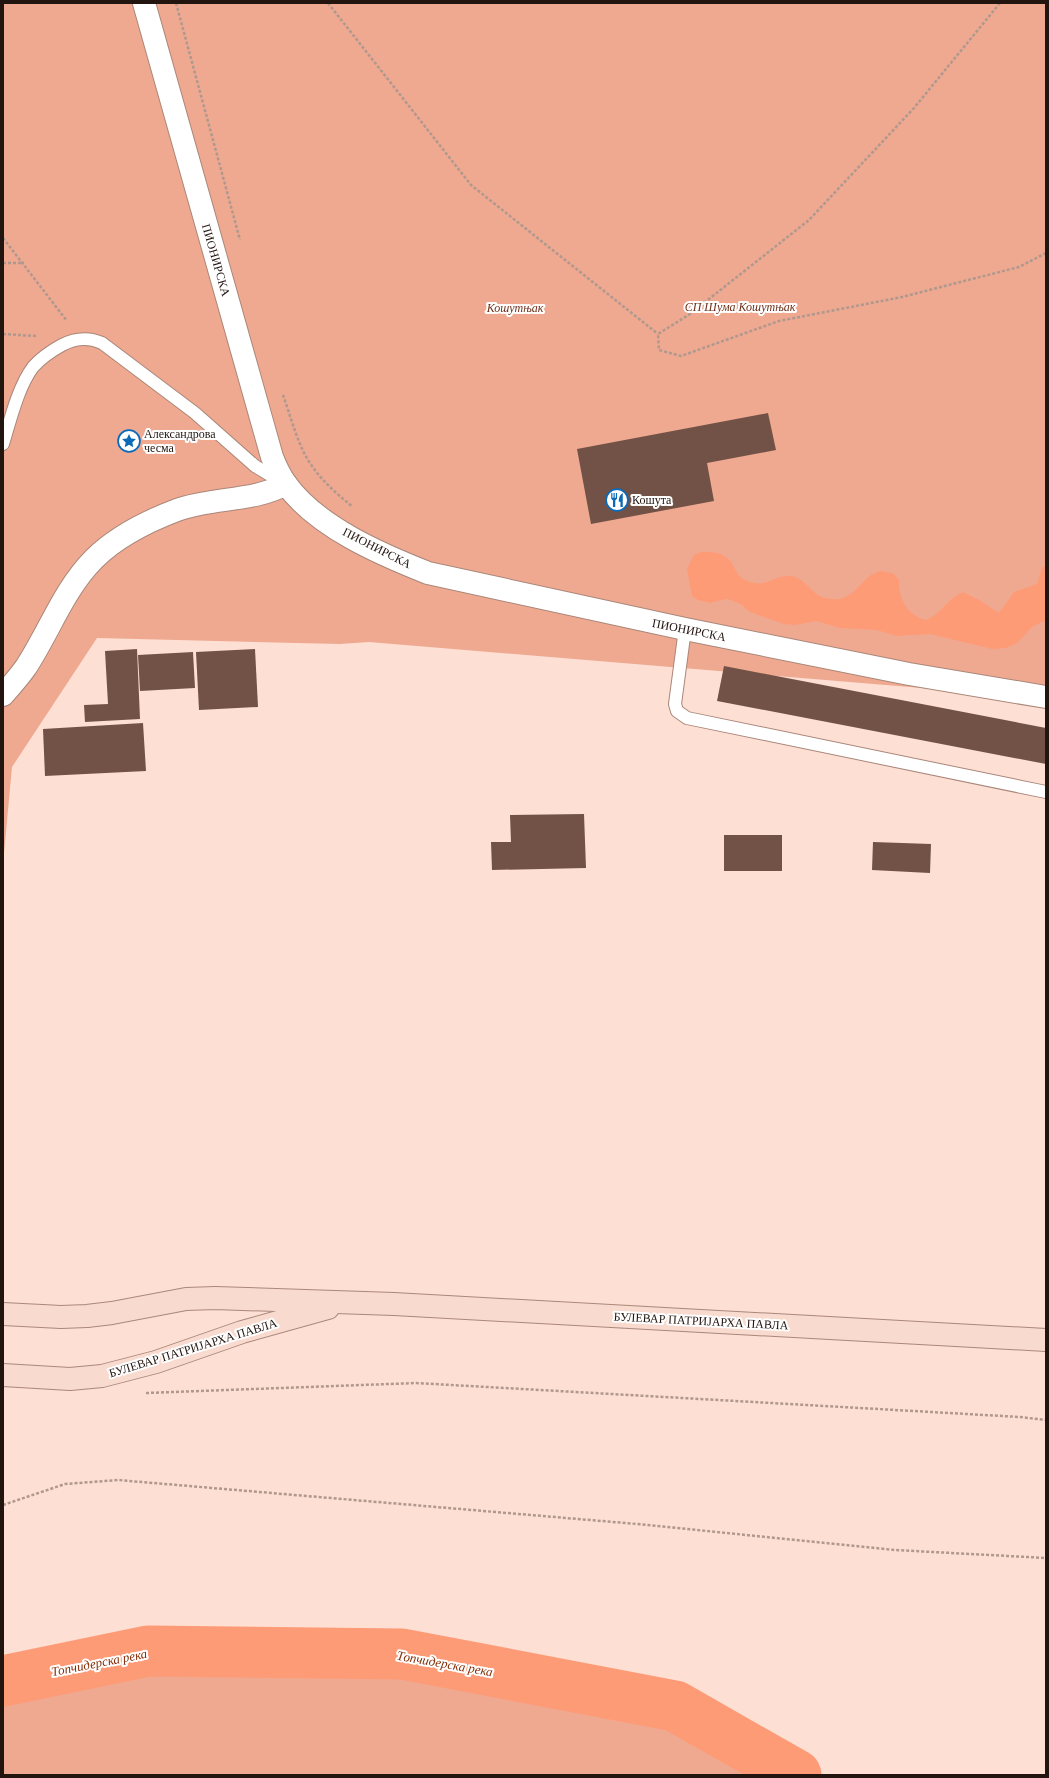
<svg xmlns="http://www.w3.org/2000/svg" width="1049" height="1778" font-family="Georgia,serif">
<rect width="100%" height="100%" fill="#fedfd4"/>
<!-- green -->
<g fill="#efa990">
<path d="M 3,3 L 1046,3 L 1046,690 L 958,691 L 369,642 L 340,644 L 97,638 L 12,767 L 3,864 Z"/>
<path d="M 148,1651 L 402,1654 L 675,1706 L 796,1775 L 3,1775 L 3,1681 Z"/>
</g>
<!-- water -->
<path fill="#fe9b77" d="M 701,552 C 714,551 729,554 734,567 C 737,572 738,576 743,579 C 766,591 771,575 789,576 C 805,576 810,594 825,598 C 855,605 859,578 877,572 C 882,570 889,573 894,574 L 899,580 C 898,597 907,616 926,620 C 941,614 948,598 963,592 L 979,600 L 999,613 L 1014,592 L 1037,584 L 1042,568 L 1046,565 L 1046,620 L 1032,627 L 1017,643 L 1006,648 L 992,649 L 930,634 L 896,636 L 877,630 L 840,628 L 816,621 L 795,625 L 784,624 L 750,612 L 742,605 L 731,600 L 726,599 L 710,603 L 698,600 L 692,596 L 687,569 L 694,555 Z"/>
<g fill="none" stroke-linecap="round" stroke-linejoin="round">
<!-- river -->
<path stroke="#fe9b77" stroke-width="51" d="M 3,1681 L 148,1651 L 402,1654 L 675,1706 L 796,1775"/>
</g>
<!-- building -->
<g fill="#725247">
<path d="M 768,413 L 776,450 L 707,463 L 714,501 L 591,524 L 577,449 Z"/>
<path d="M 137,649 L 140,719 L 85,722 L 84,705 L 108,704 L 105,651 Z"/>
<path d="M 255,649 L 258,707 L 199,710 L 196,652 Z"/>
<path d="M 193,652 L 195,688 L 140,691 L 138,655 Z"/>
<path d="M 724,666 L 1046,728 L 1046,764 L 717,701 Z"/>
<path d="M 143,723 L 146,771 L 45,776 L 43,729 Z"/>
<path d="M 584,814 L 586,868 L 492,870 L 491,842 L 511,842 L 510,815 Z"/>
<rect x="724" y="835" width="58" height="36"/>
<path d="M 873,842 L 931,844 L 930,873 L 872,870 Z"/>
</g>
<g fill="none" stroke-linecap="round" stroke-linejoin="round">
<!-- service casing -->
<g stroke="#aa877a" stroke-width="14">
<g id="service">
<path d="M 3,444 C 10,421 18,387 33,367 C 41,358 51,351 62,345 C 76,338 88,337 102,343 L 195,413 L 255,466 L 280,481"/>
<path d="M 685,629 L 675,704 L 677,711 L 687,718 L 1046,792"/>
</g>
</g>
<!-- minor casing -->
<g stroke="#aa877a" stroke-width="24">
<path id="minor" d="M 3,695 C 11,686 19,677 26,667 C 49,632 64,589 94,559 C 116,537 148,521 177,510 C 213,497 253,502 286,484"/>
</g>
<!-- tertiary casing -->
<g stroke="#aa877a" stroke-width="24">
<path id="tertiary" d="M 144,3 L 272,457 C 276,467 280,476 286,484 C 317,527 380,554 428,573 L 685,629 L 909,674 L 1046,697"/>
</g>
<!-- secondary casing -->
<g stroke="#aa877a" stroke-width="24">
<g id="secondary">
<path d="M 3,1314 L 61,1317 L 87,1316 L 112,1313 L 186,1299 L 215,1298 L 394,1304 L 1046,1340"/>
<path d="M 3,1375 L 70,1379 L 102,1376 L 156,1362 L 242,1332 L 328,1308"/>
</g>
</g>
<!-- path -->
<g stroke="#b0988f" stroke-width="2.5" stroke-dasharray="3 2" stroke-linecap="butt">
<path d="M 176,3 L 240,240"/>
<path d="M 328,3 L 471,185 L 658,334"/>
<path d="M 1000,3 L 914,108 L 809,220 L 690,314 L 658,334 L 659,350 L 681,356 L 779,321 L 902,297 L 1019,267 L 1046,253"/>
<path d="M 3,238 L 67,321"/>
<path d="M 3,263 L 24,263"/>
<path d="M 3,334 L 36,336"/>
<path d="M 283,395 C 291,417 298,447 312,466 C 323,482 338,495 353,507"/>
<path d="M 146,1393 L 416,1383 L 1020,1417 L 1046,1420"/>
<path d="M 3,1505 L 65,1484 L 118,1480 L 637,1524 L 895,1550 L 1046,1558"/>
</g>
<!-- service -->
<use href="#service" stroke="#fff" stroke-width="12"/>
<!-- minor -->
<use href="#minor" stroke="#fff" stroke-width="22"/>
<!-- tertiary -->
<use href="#tertiary" stroke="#fff" stroke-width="22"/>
<!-- secondary -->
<use href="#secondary" stroke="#f9dacf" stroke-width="22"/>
</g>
<!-- icons -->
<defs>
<g id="sight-ring" transform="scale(1.15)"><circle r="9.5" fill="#fff" stroke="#0b6ab7" stroke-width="1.5"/><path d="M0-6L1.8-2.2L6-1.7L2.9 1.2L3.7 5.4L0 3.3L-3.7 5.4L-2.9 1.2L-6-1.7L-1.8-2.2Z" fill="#0b6ab7"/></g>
<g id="restaurant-ring" transform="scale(1.15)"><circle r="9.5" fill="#fff" stroke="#0b6ab7" stroke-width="1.5"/><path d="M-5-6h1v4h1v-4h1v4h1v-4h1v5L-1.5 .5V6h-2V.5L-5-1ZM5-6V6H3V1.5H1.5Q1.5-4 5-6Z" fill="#0b6ab7"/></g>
</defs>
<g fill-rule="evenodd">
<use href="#sight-ring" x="129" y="441"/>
<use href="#restaurant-ring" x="617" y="500"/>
</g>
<g text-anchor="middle" stroke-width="4" stroke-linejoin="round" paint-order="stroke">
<!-- street labels -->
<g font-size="12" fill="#221510" stroke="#fff">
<text transform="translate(216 260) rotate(74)" y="4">ПИОНИРСКА</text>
<text transform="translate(377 548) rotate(27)" y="4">ПИОНИРСКА</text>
<text transform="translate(689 630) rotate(11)" y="4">ПИОНИРСКА</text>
<text transform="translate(701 1321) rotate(3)" y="4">БУЛЕВАР ПАТРИЈАРХА ПАВЛА</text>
<text transform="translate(193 1348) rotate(-17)" y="4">БУЛЕВАР ПАТРИЈАРХА ПАВЛА</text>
</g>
<!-- park labels -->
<g font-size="12" font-style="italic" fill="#6f3019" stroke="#fff">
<text x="740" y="311">СП Шума Кошутњак</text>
<text x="515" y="312">Кошутњак</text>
</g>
<!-- poi labels -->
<g font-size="12" fill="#221510" stroke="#fff" text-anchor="start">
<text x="144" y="438">Александрова<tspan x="144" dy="14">чесма</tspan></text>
<text x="632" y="504">Кошута</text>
</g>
<!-- water labels -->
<g font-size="13" font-style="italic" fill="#852e06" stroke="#fff">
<text transform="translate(99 1662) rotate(-11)" y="5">Топчидерска река</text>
<text transform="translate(445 1663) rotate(10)" y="5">Топчидерска река</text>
</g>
</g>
<!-- border -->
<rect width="1049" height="1778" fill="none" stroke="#221510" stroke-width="8"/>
</svg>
